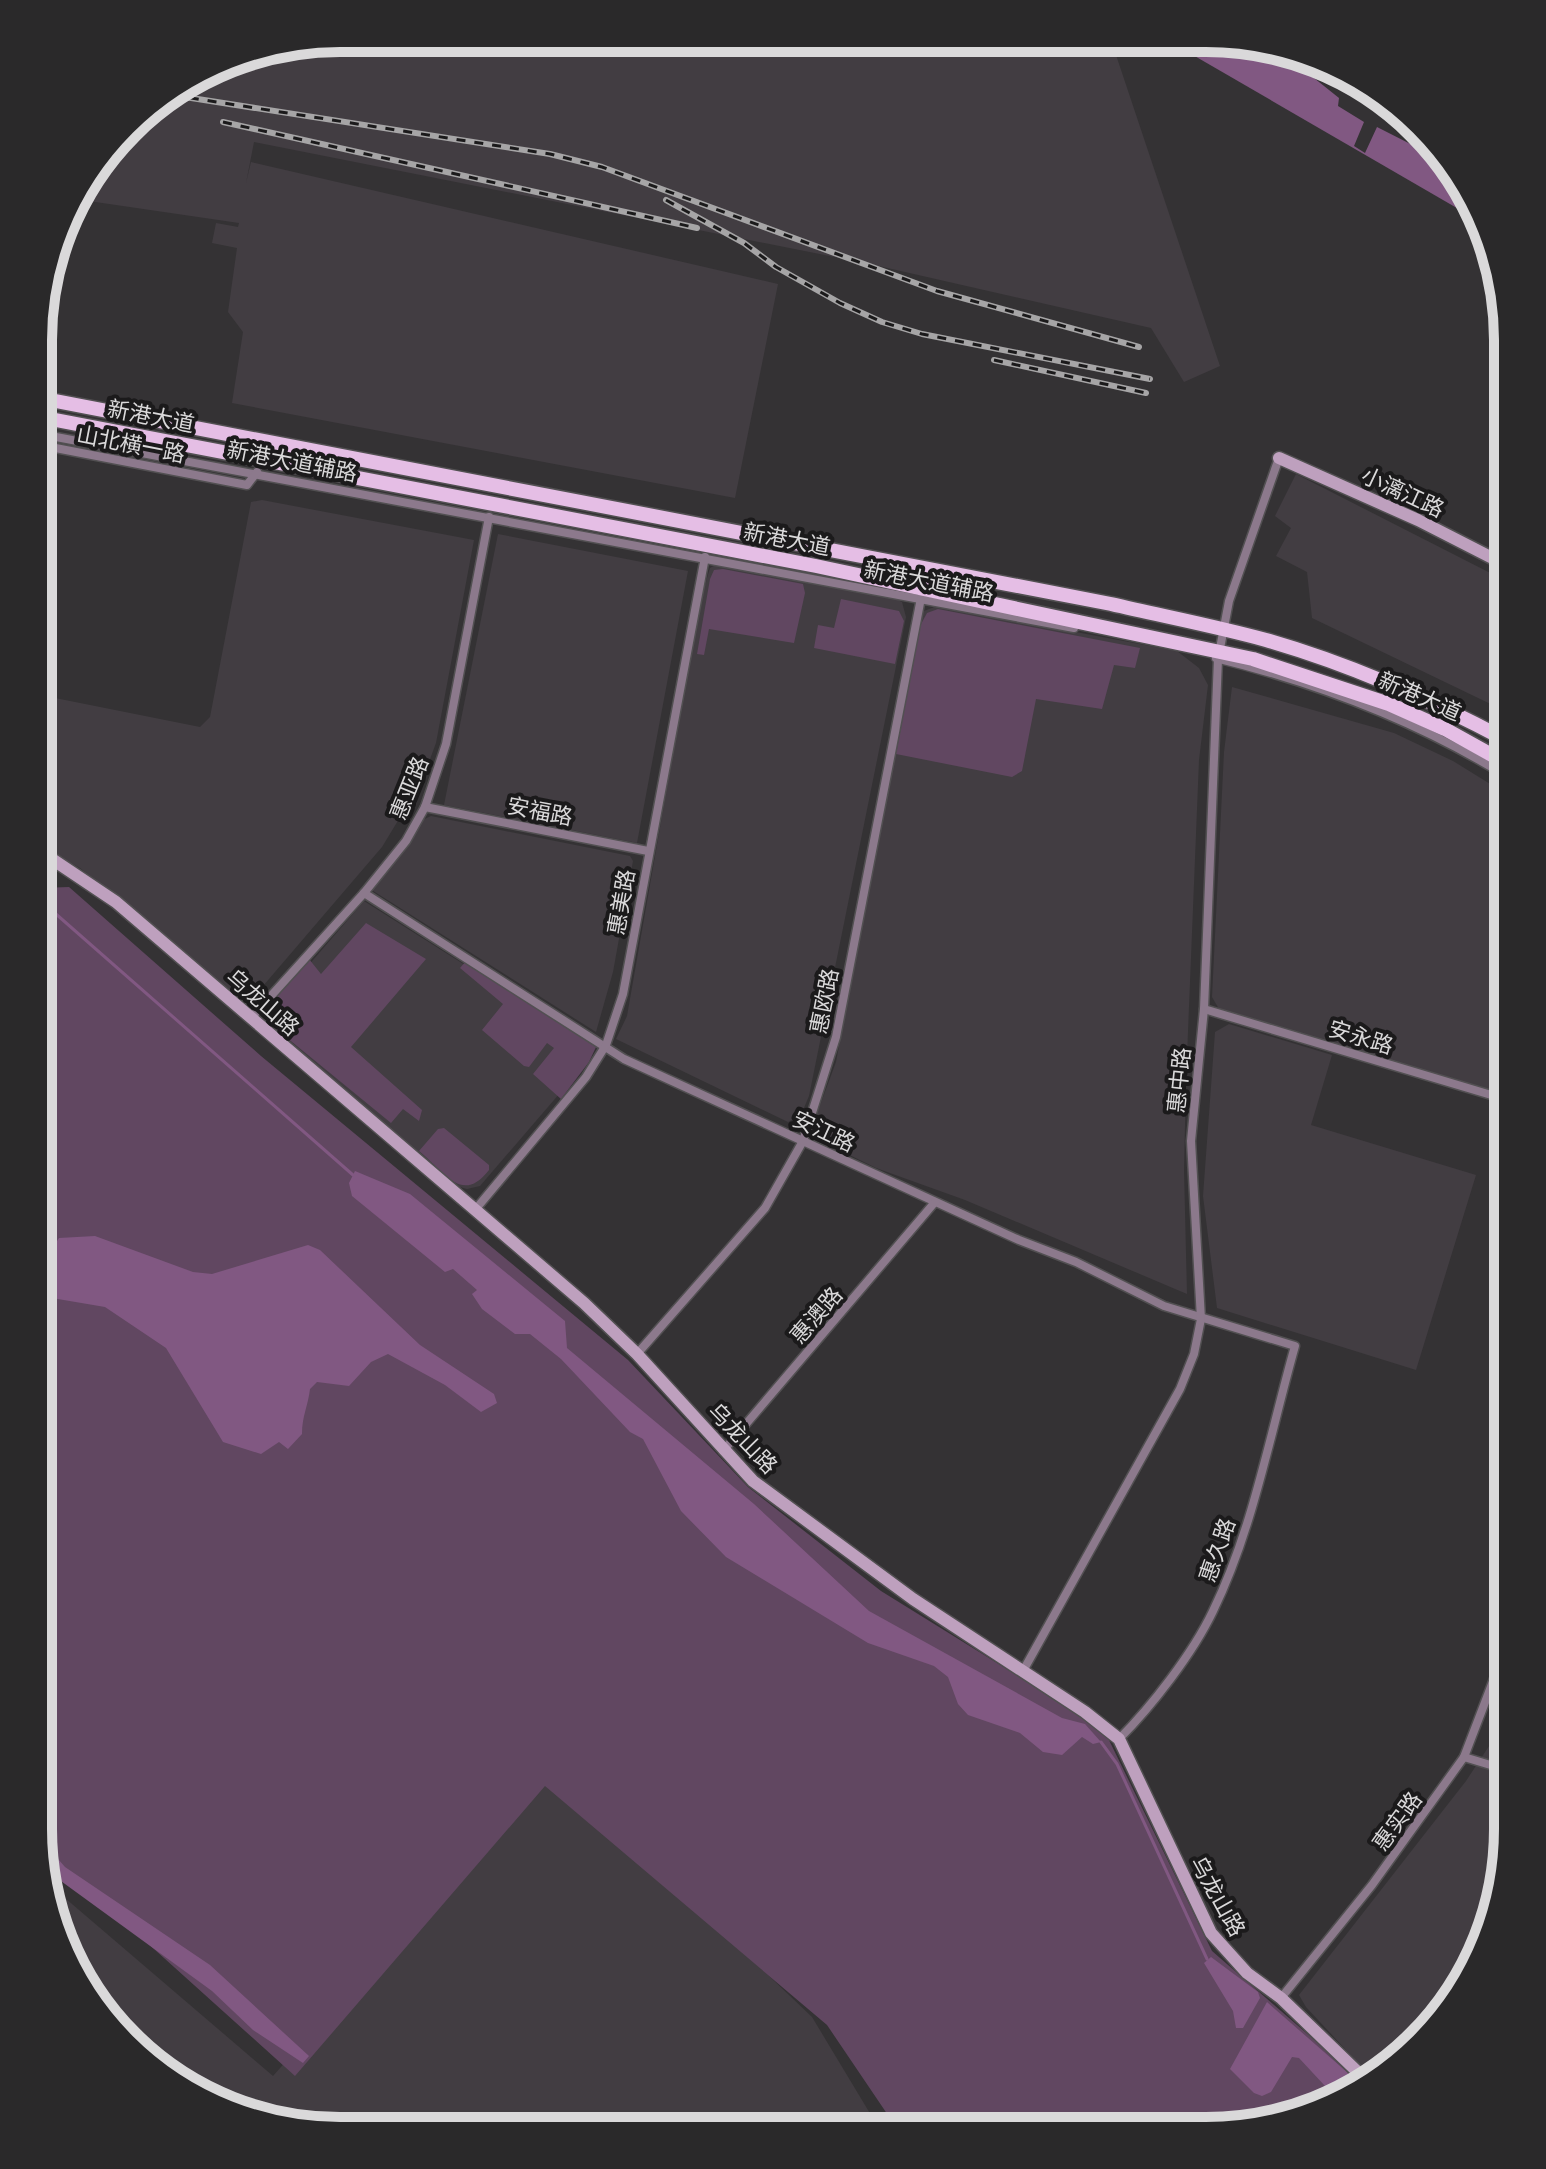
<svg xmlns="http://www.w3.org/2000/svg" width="1546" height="2169" font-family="Roboto,'Noto Sans SC',sans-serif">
<rect width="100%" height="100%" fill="#343234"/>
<!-- built -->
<g fill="#423d42">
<path d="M 340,38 L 1111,40 L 1220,366 L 1184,382 L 1151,328 L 870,264 L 254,142 L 246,183 L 251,162 L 778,284 L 735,498 L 232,403 L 243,332 L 228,312 L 237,248 L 212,243 L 216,223 L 238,227 L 239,223 L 75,199 L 78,190 L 141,113 L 243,54 Z"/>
<path d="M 1296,474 L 1508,582 L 1508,706 L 1503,710 L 1312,618 L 1307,572 L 1276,556 L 1291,528 L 1275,516 Z"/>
<path d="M 262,500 L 474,540 L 436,743 L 422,781 L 382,847 L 245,1007 L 80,868 L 40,846 L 40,695 L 200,727 L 210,717 L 251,502 Z"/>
<path d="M 498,534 L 688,571 L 637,843 L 444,805 Z"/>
<path d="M 717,564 L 892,597 L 902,602 L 906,617 L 809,1096 L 801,1115 L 788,1122 L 616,1039 L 627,1016 L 699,605 L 710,568 Z"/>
<path d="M 937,606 L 1177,651 L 1199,668 L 1208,685 L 1199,760 L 1186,1081 L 1184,1170 L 1187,1294 L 965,1200 L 876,1168 L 809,1135 L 836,1062 L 918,625 L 924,611 Z"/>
<path d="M 1232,687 L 1394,733 L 1453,761 L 1508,795 L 1508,1097 L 1219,1009 L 1212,997 L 1224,752 Z"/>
<path d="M 431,816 L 630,856 L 633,861 L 613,972 L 596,1032 L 370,889 L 420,821 Z"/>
<path d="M 364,901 L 593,1046 L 578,1072 L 480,1186 L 467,1189 L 456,1186 L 268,1024 L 269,1011 Z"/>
<path d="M 1229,1024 L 1332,1055 L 1311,1125 L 1476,1175 L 1416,1370 L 1217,1308 L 1203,1196 L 1215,1032 Z"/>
<path d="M 1507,1691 L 1507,1849 L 1492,1926 L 1457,1997 L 1405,2056 L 1372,2078 L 1306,2007 L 1299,1995 L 1466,1781 L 1493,1740 Z"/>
<path d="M 540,1774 L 721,1930 L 812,2017 L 880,2130 L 301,2128 L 172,2080 L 113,2028 L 69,1962 L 51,1886 L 273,2076 Z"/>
</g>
<!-- green -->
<g fill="#614761">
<path d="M 723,569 L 803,584 L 805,593 L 794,643 L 709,629 L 704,655 L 697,654 L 710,579 L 714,570 Z"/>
<path d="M 841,599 L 899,611 L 904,621 L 895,664 L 814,648 L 818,625 L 834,628 Z"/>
<path d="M 938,609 L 1140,648 L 1135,668 L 1114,665 L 1102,709 L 1036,699 L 1022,771 L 1012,777 L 896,754 L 920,626 L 927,613 Z"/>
<path d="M 69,887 L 261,1056 L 628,1360 L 748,1487 L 881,1591 L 1081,1715 L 1108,1738 L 1212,1951 L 1350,2071 L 1361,2085 L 1339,2100 L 1206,2131 L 898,2130 L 827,2025 L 545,1786 L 295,2076 L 43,1849 L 38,1829 L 40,888 Z"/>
<path d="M 366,923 L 426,959 L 351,1047 L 422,1110 L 419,1121 L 403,1109 L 391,1123 L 264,1019 L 263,1012 L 309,959 L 321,974 Z"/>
<path d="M 466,961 L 591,1040 L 596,1047 L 589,1062 L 561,1099 L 533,1074 L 554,1048 L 547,1043 L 529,1067 L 524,1066 L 482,1030 L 503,1004 L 460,968 Z"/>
<path d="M 444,1128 L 489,1165 L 489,1170 C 462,1205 445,1172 419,1151 L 438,1129 Z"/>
</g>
<!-- water -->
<g fill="#815882">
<path d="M 1167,40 L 1246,41 L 1321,61 L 1389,100 L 1477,207 L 1481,222 Z"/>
<path d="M 355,1171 L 410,1194 L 565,1321 L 567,1348 L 754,1504 L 869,1611 L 1062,1718 L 1085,1724 L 1101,1742 L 1093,1744 L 1082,1737 L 1062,1755 L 1043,1752 L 1020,1733 L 968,1715 L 958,1704 L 948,1677 L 934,1666 L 868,1643 L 726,1557 L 681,1511 L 643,1439 L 630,1432 L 561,1359 L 530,1334 L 515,1334 L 482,1309 L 472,1294 L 477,1290 L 453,1269 L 445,1272 L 352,1196 L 349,1183 Z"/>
<path d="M 95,1236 L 193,1272 L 212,1274 L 308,1245 L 320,1250 L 420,1345 L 494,1394 L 497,1403 L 481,1412 L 445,1385 L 388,1354 L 371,1362 L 349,1386 L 317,1382 L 310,1389 C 308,1406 302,1416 302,1434 L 288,1449 L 279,1442 L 261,1454 L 223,1442 L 166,1348 L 105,1307 L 52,1298 L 39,1292 L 39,1268 L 59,1238 Z"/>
<path d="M 38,1803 L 52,1852 L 65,1867 L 210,1965 L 309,2056 L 303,2063 L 253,2030 L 212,1991 L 54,1876 C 39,1855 38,1828 38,1803 Z"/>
<path d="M 1211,1957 L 1258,1992 L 1260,1998 L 1243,2028 L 1236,2028 L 1233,2011 L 1204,1963 Z"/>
<path d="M 1267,2002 L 1348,2073 L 1358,2088 L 1338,2100 L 1299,2058 L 1292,2057 L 1271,2092 L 1262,2096 L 1254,2093 L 1230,2069 Z"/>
</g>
<!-- pier -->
<path fill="#343234" d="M 1279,50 L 1321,61 L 1348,81 L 1392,103 L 1436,157 L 1377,127 L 1365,153 L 1354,146 L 1364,122 L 1338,106 L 1339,98 Z"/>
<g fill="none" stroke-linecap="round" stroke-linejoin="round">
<!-- stream -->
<g stroke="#815882" stroke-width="3">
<path d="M 40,900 L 353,1175"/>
<path d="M 1101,1742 L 1117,1764 L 1207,1959"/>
</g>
<!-- street casing -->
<g stroke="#525052" stroke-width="11">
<g id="street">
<path d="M 40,434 L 1074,628"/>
<path d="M 40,445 L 247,485 L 257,472"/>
<path d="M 1216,658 C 1317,683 1419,722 1508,777"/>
<path d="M 425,807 L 648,851"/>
<path d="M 364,893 L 624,1059 L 1019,1240 L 1076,1262 L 1164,1306 L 1295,1346 C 1270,1434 1253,1529 1213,1611 C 1193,1653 1152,1706 1119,1739"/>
<path d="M 1204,1009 L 1508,1100"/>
<path d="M 251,1018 L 364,893 L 406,841 L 425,807 L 446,744 L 489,517"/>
<path d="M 475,1210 L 586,1077 L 606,1045 L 623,994 L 705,557"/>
<path d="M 637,1354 L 765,1208 L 803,1141 L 836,1037 L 921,598"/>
<path d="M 723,1451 L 935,1202"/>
<path d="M 1023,1671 L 1180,1389 L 1194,1354 L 1201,1319 L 1191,1141 L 1204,1009 L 1218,659 L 1229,601 L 1279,458"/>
<path d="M 1464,1757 L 1507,1770"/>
<path d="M 1281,1998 L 1372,1885 L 1464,1757 L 1507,1645"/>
</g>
</g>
<!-- secondary casing -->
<g stroke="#525052" stroke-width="15">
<g id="secondary">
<path d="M 1279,458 L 1418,520 L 1508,566"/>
<path d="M 40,851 L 116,902 L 584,1303 L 637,1354 L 753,1481 L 913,1599 L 1085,1712 L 1119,1739 L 1211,1933 L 1247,1973 L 1281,1998 L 1367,2081"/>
</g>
</g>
<!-- primary casing -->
<g stroke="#525052" stroke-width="17">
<g id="primary">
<path d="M 40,398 L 1111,604 C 1162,616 1215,626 1266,640 C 1350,664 1431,700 1508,741"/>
<path d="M 40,417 L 816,566 L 1253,659 L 1389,704 L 1445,729 L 1508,764"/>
</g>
</g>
<!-- street -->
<use href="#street" stroke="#8c798c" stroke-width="8"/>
<!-- secondary -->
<use href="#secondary" stroke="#bea0be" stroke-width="12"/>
<!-- primary -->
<use href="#primary" stroke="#e5bee5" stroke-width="14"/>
<!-- rail casing -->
<g stroke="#a6a5a6" stroke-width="6">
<g id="rail">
<path d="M 172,95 L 550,154 L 602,167 L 937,291 L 1139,347"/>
<path d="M 223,122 L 697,228"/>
<path d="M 666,200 L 744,243 L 776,267 L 840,303 L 882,322 L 922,334 L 1150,379"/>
<path d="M 994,360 L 1146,393"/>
</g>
</g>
<!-- rail -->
<use href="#rail" stroke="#1b1a1b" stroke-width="3" stroke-dasharray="9" stroke-linecap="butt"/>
</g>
<g text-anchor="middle" stroke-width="8" stroke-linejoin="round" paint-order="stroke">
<!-- street labels -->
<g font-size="22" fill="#dad9da" stroke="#1b1a1b">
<text transform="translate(151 416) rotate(11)" y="8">新港大道</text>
<text transform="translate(131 444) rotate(11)" y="8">山北横一路</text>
<text transform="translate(292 461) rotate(11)" y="8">新港大道辅路</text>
<text transform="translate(1403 492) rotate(25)" y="8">小漓江路</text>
<text transform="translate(787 539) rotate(11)" y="8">新港大道</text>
<text transform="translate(929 581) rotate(11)" y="8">新港大道辅路</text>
<text transform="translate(1420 696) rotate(24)" y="8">新港大道</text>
<text transform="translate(409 788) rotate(-68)" y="8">惠亚路</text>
<text transform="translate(540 811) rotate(11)" y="8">安福路</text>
<text transform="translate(621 902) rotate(-80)" y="8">惠美路</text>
<text transform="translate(824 1001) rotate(-79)" y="8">惠欧路</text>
<text transform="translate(263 1002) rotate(41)" y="8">乌龙山路</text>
<text transform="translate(1361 1037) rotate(17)" y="8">安永路</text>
<text transform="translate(1179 1080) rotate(-84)" y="8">惠中路</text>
<text transform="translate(824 1131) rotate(25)" y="8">安江路</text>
<text transform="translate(816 1315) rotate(-49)" y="8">惠澳路</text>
<text transform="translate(743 1438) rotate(46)" y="8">乌龙山路</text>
<text transform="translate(1217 1550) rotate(-71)" y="8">惠久路</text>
<text transform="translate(1397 1821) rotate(-54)" y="8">惠实路</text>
<text transform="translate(1218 1896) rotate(61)" y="8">乌龙山路</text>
</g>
</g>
<!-- crop -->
<path d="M0 0H1546V2169H0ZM340 52H1206A288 288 0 0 1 1494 340V1829A288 288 0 0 1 1206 2117H340A288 288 0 0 1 52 1829V340A288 288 0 0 1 340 52Z" fill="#2a292a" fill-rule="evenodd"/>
<path fill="none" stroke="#dad9da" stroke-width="10" d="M340 52H1206A288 288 0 0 1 1494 340V1829A288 288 0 0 1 1206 2117H340A288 288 0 0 1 52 1829V340A288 288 0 0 1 340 52Z"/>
</svg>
